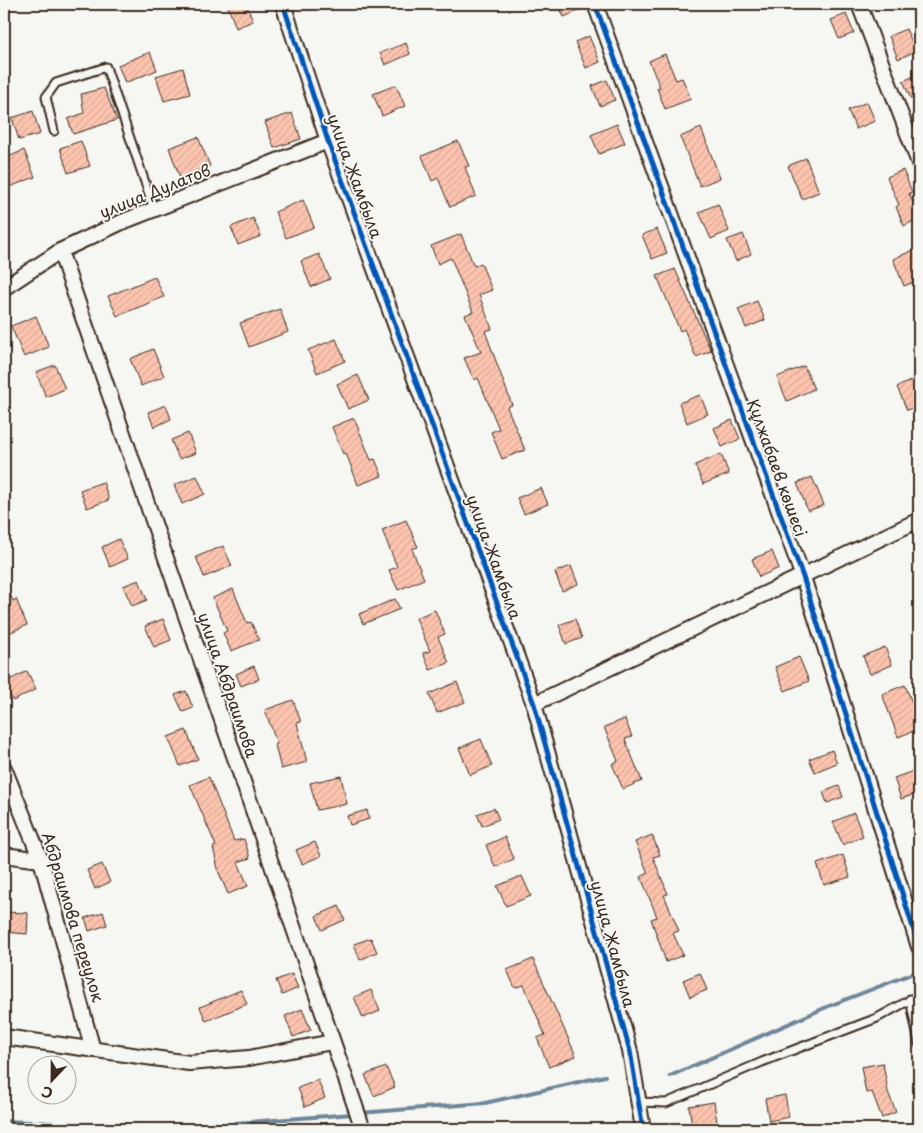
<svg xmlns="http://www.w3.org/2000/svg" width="923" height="1133" font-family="'Playpen Sans',sans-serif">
<defs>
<pattern id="building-hatch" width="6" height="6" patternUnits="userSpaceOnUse" patternTransform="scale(1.25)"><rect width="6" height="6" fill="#fdc5b0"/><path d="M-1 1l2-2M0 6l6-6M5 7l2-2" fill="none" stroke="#daa997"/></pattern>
</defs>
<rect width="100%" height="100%" fill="#f6f6f2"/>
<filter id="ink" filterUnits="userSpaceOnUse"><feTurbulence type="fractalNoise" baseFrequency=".02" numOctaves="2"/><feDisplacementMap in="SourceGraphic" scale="10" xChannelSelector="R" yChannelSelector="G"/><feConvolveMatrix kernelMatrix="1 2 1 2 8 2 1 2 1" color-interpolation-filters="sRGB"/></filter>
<g filter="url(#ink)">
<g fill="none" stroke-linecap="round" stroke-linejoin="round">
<!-- stream -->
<g stroke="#6d869a" stroke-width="4">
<path d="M 670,1076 L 829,1006 L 919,971"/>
<path d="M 360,1113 L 485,1103 L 605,1076"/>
<path d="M 4,1121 L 203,1129"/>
<path d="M 225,1129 L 235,1123 L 353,1114"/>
</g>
</g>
<!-- building -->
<g fill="url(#building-hatch)" stroke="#3b2a1e">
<path d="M 227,4 L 246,4 L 253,21 L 236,28 Z"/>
<path d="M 558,4 L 586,4 L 587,7 L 564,17 Z"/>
<path d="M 846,14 L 854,33 L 839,39 L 831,20 Z"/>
<path d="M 906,29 L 916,51 L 898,59 L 889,36 Z"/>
<path d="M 589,36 L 600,62 L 586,68 L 575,42 Z"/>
<path d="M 406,43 L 410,54 L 385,65 L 380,53 Z"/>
<path d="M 150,52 L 157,70 L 125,83 L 118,65 Z"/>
<path d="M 665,54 L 676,80 L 682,78 L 691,99 L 665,109 L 657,88 L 660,87 L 649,61 Z"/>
<path d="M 183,68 L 190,94 L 164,101 L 156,76 Z"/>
<path d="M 919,74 L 919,95 L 911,99 L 903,81 Z"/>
<path d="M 607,80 L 615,100 L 600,106 L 592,86 Z"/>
<path d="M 396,85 L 405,106 L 382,116 L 373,94 Z"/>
<path d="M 104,88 L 117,120 L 73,134 L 68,119 L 84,113 L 81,94 Z"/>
<path d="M 867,102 L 875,121 L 856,129 L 848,110 Z"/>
<path d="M 33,111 L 40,134 L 19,140 L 12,118 Z"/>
<path d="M 292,113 L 301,139 L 274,148 L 265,122 Z"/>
<path d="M 617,124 L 625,143 L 599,154 L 591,135 Z"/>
<path d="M 701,128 L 720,178 L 700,186 L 680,137 Z"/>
<path d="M 198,137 L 210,166 L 180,178 L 169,148 Z"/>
<path d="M 81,141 L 90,166 L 68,173 L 60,148 Z"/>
<path d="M 458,141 L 469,166 L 465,167 L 476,196 L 450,207 L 438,178 L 432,181 L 422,156 Z"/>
<path d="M 24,150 L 35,177 L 7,188 L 4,180 L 4,159 Z"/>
<path d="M 806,158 L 819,192 L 802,199 L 788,166 Z"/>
<path d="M 903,170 L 912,192 L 909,193 L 919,218 L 904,226 L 896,207 L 899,205 L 887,177 Z"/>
<path d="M 303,200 L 314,227 L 286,238 L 275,212 Z"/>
<path d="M 718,204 L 729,231 L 711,239 L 699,212 Z"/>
<path d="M 253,218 L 261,236 L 238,245 L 231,227 Z"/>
<path d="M 657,229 L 667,253 L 652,259 L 642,235 Z"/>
<path d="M 461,234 L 474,266 L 481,263 L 492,290 L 479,295 L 492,329 L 485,331 L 512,405 L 507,407 L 525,450 L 502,459 L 491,432 L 499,429 L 478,378 L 474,380 L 464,358 L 481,352 L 465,315 L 473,312 L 451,258 L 438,264 L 431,246 Z"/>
<path d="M 743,234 L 751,254 L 736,261 L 727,240 Z"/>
<path d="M 916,249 L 919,258 L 919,280 L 904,286 L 893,259 Z"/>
<path d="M 319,254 L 330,279 L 311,287 L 301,261 Z"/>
<path d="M 675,269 L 711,351 L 696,357 L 684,329 L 680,331 L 657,276 Z"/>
<path d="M 155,277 L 164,297 L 117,316 L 108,296 Z"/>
<path d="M 757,301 L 765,320 L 746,328 L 738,309 Z"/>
<path d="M 280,309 L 288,332 L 249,347 L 240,323 Z"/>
<path d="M 36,316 L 49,347 L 24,357 L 11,326 Z"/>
<path d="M 336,339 L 345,361 L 317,373 L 308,350 Z"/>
<path d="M 153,349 L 164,376 L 141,386 L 130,359 Z"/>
<path d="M 55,365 L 65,389 L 46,397 L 36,372 Z"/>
<path d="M 804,366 L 814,389 L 787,401 L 777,377 Z"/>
<path d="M 358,375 L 369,400 L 348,409 L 337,384 Z"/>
<path d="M 919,377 L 919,405 L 907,410 L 897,387 Z"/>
<path d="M 700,395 L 708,414 L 687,423 L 679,403 Z"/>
<path d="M 166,405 L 171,419 L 154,427 L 148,412 Z"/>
<path d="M 354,418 L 371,460 L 375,459 L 382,476 L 358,485 L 346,453 L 343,454 L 332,427 Z"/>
<path d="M 732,420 L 740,439 L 722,447 L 714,428 Z"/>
<path d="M 188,433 L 196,453 L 179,459 L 171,440 Z"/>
<path d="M 721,454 L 729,474 L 703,484 L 695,465 Z"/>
<path d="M 197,476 L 205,494 L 182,504 L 174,485 Z"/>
<path d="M 812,477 L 824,505 L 808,511 L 797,483 Z"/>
<path d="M 103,482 L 109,500 L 87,508 L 80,490 Z"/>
<path d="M 541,488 L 548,504 L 524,514 L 517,498 Z"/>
<path d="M 406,520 L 418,547 L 412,549 L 424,579 L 398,590 L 389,570 L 397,567 L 382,530 Z"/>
<path d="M 119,539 L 128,559 L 110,567 L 102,547 Z"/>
<path d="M 223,546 L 232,566 L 204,577 L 196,557 Z"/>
<path d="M 772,551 L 779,568 L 759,577 L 752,559 Z"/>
<path d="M 571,566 L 578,584 L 562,591 L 555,572 Z"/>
<path d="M 4,579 L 13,601 L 16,599 L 27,625 L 4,635 Z"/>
<path d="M 139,580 L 147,600 L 132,606 L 123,586 Z"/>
<path d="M 233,589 L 247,623 L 251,622 L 259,640 L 231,651 L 223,633 L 227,631 L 213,598 Z"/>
<path d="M 395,599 L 400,609 L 363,624 L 359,614 Z"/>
<path d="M 435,610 L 445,634 L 438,637 L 449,663 L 430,670 L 423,653 L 430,651 L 416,618 Z"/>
<path d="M 163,619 L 171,640 L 154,647 L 145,626 Z"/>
<path d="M 575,619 L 582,638 L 566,644 L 559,625 Z"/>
<path d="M 885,647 L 892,665 L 870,674 L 863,656 Z"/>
<path d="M 799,657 L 809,681 L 785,691 L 775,667 Z"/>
<path d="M 254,666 L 259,679 L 241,686 L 236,674 Z"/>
<path d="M 27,671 L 36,689 L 13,701 L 4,683 Z"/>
<path d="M 457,682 L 465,702 L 437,713 L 429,694 Z"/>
<path d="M 905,685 L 916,713 L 919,711 L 919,729 L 898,737 L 882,694 Z"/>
<path d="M 186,691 L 193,708 L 183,712 L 175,695 Z"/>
<path d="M 293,700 L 301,722 L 297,723 L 307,762 L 281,769 L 275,745 L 277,744 L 265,710 Z"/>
<path d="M 625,719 L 632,737 L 625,739 L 642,781 L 623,789 L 612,764 L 618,761 L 604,727 Z"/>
<path d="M 186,730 L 198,759 L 180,766 L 168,737 Z"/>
<path d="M 481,739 L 492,766 L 470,775 L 459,748 Z"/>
<path d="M 832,750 L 837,763 L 815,772 L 809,759 Z"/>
<path d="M 919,769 L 919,793 L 901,799 L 894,778 Z"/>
<path d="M 341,776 L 347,804 L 317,810 L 310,783 Z"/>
<path d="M 209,777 L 234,841 L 244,839 L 250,858 L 238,862 L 248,886 L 228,894 L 219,873 L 213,847 L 216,846 L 190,785 Z"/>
<path d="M 839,786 L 843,797 L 827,803 L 823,792 Z"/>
<path d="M 494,808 L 499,819 L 482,826 L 477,814 Z"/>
<path d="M 367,810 L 369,819 L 350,825 L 347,816 Z"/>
<path d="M 854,813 L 863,836 L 843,845 L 833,822 Z"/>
<path d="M 652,835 L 660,855 L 653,857 L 668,894 L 664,895 L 679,931 L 673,933 L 683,955 L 666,962 L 651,919 L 657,917 L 641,877 L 648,873 L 635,842 Z"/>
<path d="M 505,837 L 514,859 L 495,867 L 486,845 Z"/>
<path d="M 315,842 L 321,856 L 302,864 L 296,850 Z"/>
<path d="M 843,855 L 850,877 L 824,885 L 817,864 Z"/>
<path d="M 102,864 L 110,882 L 95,889 L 87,870 Z"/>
<path d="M 522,876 L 531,896 L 506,906 L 497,886 Z"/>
<path d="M 339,906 L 345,920 L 322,930 L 316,916 Z"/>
<path d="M 5,912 L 28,913 L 27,934 L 4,932 Z"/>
<path d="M 103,912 L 107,925 L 89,931 L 85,918 Z"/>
<path d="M 371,938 L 377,952 L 360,960 L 354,944 Z"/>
<path d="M 533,959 L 576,1056 L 549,1067 L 537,1038 L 545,1035 L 524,985 L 515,988 L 507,970 Z"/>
<path d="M 700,973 L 707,990 L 690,997 L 683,980 Z"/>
<path d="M 292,974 L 298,988 L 282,995 L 276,980 Z"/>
<path d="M 241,990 L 247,1004 L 206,1021 L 200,1007 Z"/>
<path d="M 371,990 L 380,1011 L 363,1018 L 354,997 Z"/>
<path d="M 302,1009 L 311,1030 L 293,1037 L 285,1016 Z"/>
<path d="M 883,1063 L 888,1092 L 896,1112 L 882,1118 L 872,1092 L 866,1093 L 861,1067 Z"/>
<path d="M 386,1067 L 395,1087 L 374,1096 L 365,1075 Z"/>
<path d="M 318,1080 L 325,1098 L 305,1107 L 298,1088 Z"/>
<path d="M 785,1095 L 789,1117 L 769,1121 L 765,1099 Z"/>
<path d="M 714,1102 L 717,1122 L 692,1126 L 689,1106 Z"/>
</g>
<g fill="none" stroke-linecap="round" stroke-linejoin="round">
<!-- lane casing -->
<g stroke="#3b2a1e" stroke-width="11">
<g id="lane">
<path d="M 54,131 L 46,97 L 56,83 L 106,67 L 154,209"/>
<path d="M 910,999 L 919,1044"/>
<path d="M 639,1102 L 666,1103 L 762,1062 L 877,1018 L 919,995"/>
</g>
</g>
<!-- street casing -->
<g stroke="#3b2a1e" stroke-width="18">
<g id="street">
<path d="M 283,4 L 328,141 L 534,704 L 630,1051 L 643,1129"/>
<path d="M 595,4 L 803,577 L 919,947"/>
<path d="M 859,4 L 919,163"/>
<path d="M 60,251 L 363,1129"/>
<path d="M 4,288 L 60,251 L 122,222 L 328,141"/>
<path d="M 534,704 L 919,520"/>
<path d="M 4,768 L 41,860 L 93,1050"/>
<path d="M 4,855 L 41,860"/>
<path d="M 4,1037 L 189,1063 L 249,1058 L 332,1042"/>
</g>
</g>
<!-- lane -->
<use href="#lane" stroke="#f6f6f2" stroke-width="7"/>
<!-- street -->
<use href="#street" stroke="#f6f6f2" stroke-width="14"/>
<!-- cycleway casing -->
<g stroke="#f6f6f2" stroke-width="8">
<g id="cycleway">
<path d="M 283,4 L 328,141 L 534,704 L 630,1051 L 643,1129"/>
<path d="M 595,4 L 803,577 L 919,947"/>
</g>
</g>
<!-- cycleway -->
<use href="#cycleway" stroke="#0057b8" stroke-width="5"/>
</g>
</g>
<g text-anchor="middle" stroke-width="4" stroke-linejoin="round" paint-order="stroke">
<!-- street labels -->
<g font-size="16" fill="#3b2a1e" stroke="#f6f6f2">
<text transform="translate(355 176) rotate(70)" y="6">улица Жамбыла</text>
<text transform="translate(155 191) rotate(-22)" y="6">улица Дулатов</text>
<text transform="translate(777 468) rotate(70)" y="6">Құлжабаев көшесі</text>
<text transform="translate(494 557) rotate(70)" y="6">улица Жамбыла</text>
<text transform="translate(228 685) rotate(71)" y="6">улица Абдраимова</text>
<text transform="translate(73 917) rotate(73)" y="6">Абдраимова переулок</text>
<text transform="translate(613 944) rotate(75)" y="6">улица Жамбыла</text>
</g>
</g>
<!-- margin -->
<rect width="923" height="1133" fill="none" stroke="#f6f6f2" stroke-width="20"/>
<rect x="10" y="10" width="903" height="1113" fill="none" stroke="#3b2a1e" stroke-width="2" filter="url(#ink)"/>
<!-- north arrow -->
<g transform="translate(52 1080) rotate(202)"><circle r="24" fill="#f6f6f2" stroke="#aba49d"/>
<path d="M0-4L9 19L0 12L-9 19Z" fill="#3b2a1e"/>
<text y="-8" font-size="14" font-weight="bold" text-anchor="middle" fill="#3b2a1e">С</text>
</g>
</svg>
